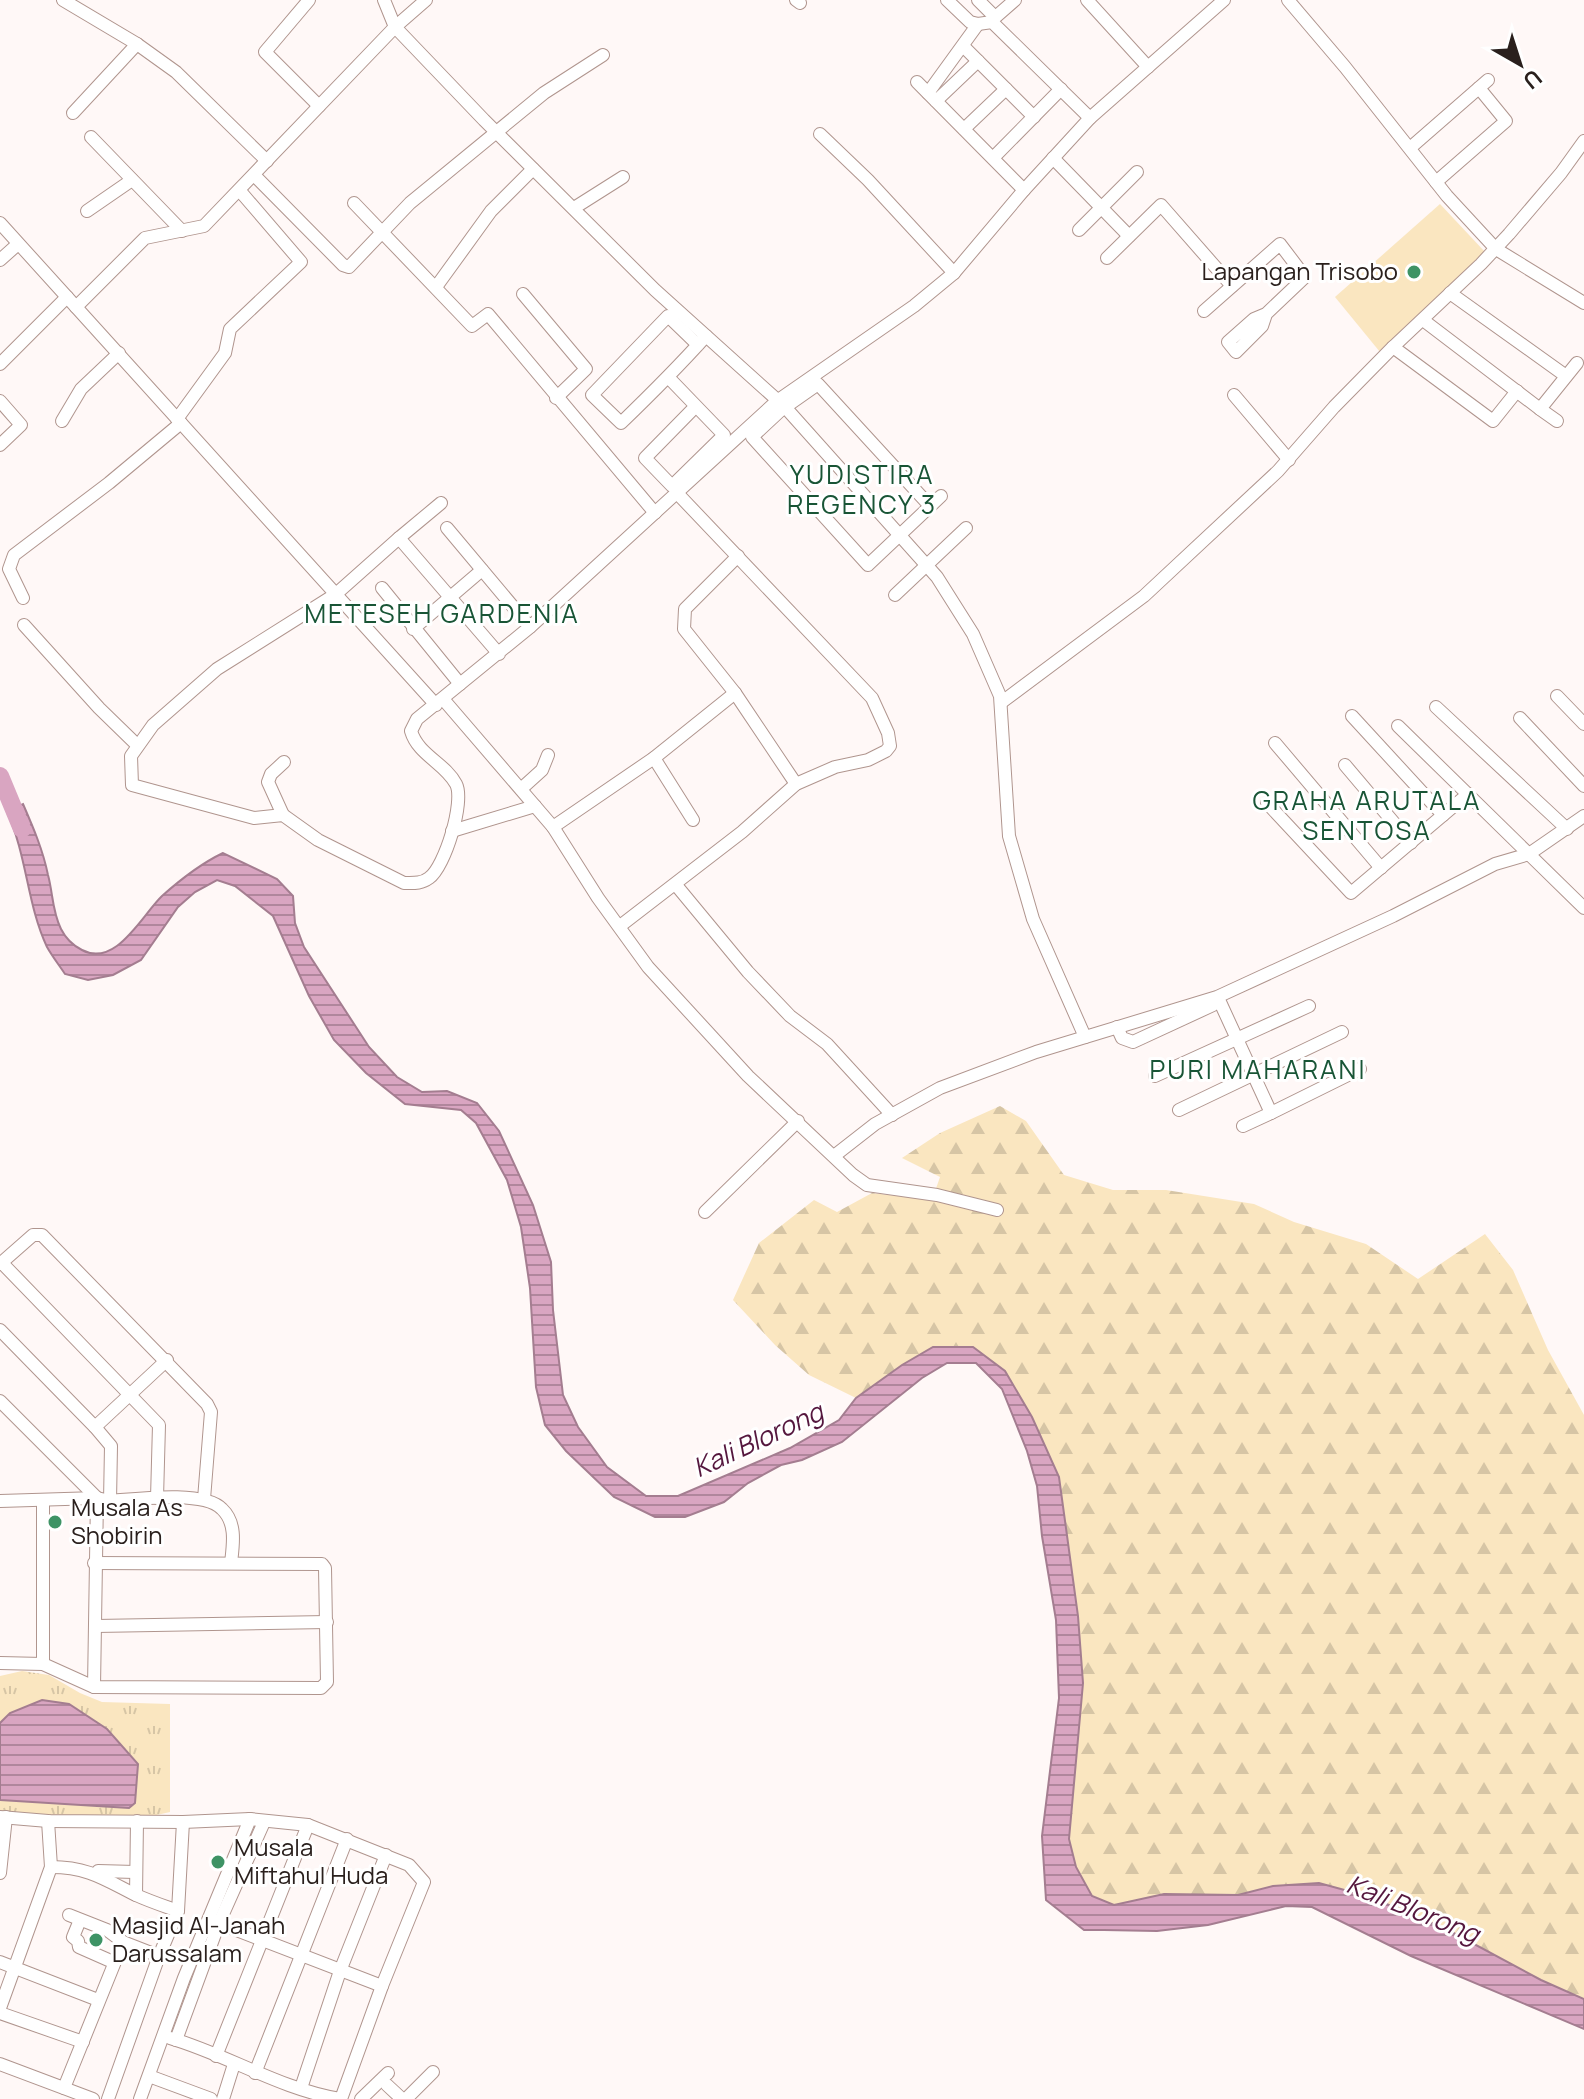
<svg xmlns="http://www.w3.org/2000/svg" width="1584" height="2099" font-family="Manrope,sans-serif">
<defs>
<pattern id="forest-firs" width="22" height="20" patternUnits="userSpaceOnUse" patternTransform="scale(2)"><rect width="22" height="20" fill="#fae6c0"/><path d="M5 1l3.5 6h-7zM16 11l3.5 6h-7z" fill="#d6c5a5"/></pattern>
<pattern id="park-tufts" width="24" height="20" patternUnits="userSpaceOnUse" patternTransform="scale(2)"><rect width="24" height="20" fill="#fae6c0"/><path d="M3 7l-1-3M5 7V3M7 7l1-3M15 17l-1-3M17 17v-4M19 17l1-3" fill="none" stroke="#d6c5a5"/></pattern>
<pattern id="water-rules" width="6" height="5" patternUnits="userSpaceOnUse" patternTransform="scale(2)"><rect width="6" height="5" fill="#d9a5c1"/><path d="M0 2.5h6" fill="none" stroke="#b0869c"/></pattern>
</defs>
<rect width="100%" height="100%" fill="#fff8f7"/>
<!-- forest -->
<path fill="url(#forest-firs)" d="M 1000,1106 L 1026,1121 L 1064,1175 L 1113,1190 L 1166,1190 L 1254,1204 L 1294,1222 L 1366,1244 L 1418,1279 L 1485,1234 L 1513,1270 L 1548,1350 L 1584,1415 L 1584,1999 L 1541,1980 L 1448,1930 L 1370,1897 L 1273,1886 L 1238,1895 L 1164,1894 L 1113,1905 L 1092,1896 L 1076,1867 L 1069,1839 L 1083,1683 L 1078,1616 L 1005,1371 L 933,1348 L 902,1365 L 856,1398 L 809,1375 L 775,1345 L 733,1300 L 759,1243 L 814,1200 L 837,1212 L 872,1193 L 932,1200 L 940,1177 L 902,1158 L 940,1133 Z"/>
<!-- park -->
<path fill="url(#park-tufts)" d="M 22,1671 L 49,1675 L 80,1693 L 102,1702 L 170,1704 L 170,1812 L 148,1817 L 0,1815 L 0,1676 Z"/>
<!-- pitch -->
<path fill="#fae6c0" d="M 1440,204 L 1485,252 L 1380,352 L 1335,297 Z"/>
<!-- water -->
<g fill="url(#water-rules)" stroke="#a47d90" stroke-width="2">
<path d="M 23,804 C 33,827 43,850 48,875 C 53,893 52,911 61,929 C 66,939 72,945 82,950 C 116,968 142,915 162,896 C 181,879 200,864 223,853 L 277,879 L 293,896 L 295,923 L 304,947 L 369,1047 L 397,1077 L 422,1092 L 447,1091 L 477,1103 L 499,1131 L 533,1205 L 551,1262 L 553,1310 L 563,1395 L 578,1427 L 607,1467 L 646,1496 L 678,1496 L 790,1448 L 839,1420 L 856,1398 L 902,1365 L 933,1347 L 973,1347 L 1005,1371 L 1032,1417 L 1059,1477 L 1078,1616 L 1083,1683 L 1069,1839 L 1076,1867 L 1092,1896 L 1114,1905 L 1164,1894 L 1238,1895 L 1273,1886 L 1319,1883 L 1370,1897 L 1448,1930 L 1541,1980 L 1584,1999 L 1584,2029 L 1411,1956 L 1312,1907 L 1286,1906 L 1208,1925 L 1157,1931 L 1104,1930 L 1084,1930 L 1046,1900 L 1042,1836 L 1059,1698 L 1056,1620 L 1042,1536 L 1037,1486 L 1027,1451 L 1002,1389 L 976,1363 L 947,1363 L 922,1378 L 842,1442 L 802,1460 L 781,1465 L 748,1483 L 724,1502 L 685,1517 L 655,1517 L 614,1497 L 566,1451 L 545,1425 L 536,1387 L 530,1288 L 521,1227 L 507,1180 L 476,1123 L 461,1110 L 405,1104 L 366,1073 L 334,1040 L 309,996 L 273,916 L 235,886 L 217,880 L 195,892 L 178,907 L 141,960 L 113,975 L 88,980 L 65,974 C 59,965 52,956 47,947 C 27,905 27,855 7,812 Z"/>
<path d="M 42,1700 L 69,1704 L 107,1729 L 138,1764 L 135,1803 L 129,1808 L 0,1800 L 0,1723 L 10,1713 Z"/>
</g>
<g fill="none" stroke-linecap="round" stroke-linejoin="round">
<!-- river -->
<path stroke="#d9a5c1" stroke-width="18" d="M 0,776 L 22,829"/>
<!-- minor casing -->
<g stroke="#b0958e" stroke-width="14">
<g id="minor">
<path d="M 63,0 L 137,44 L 176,72 L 267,161"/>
<path d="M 309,0 L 265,52 L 319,106"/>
<path d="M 384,0 L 395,27 L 484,120 L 655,290 L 785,407 L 937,577 L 973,634 L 1000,696 L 1009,836 L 1033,919 L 1085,1037"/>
<path d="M 426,0 L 395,27 L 204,226 L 145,238 L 76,307 L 436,705"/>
<path d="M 796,0 L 800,3"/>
<path d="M 947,0 L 970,22 L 978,24 L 992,22 L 1090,118"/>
<path d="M 978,0 L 995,17"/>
<path d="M 1087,0 L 1148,67"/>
<path d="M 1288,0 L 1345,67 L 1447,196 L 1496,249 L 1584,303"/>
<path d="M 991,21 L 1015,0"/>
<path d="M 963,46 L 1034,117"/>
<path d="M 917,82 L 1024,190"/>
<path d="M 928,93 L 978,24"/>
<path d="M 936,101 L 978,61"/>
<path d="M 73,113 L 137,44"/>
<path d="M 964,129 L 1006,89"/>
<path d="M 820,134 L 868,180 L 954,273"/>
<path d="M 91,137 L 182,231"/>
<path d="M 1410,148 L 1488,80"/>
<path d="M 993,158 L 1061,89"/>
<path d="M 1053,158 L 1129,236"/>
<path d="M 254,175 L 343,265 L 349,267 L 410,203 L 544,93 L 603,55"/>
<path d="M 1436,182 L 1506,121 L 1479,88"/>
<path d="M 354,203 L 472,326 L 488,314 L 655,513"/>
<path d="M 574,208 L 623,177"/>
<path d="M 87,211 L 132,180"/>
<path d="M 0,223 L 67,297"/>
<path d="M 1079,230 L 1137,172"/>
<path d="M 1107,258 L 1161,205 L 1232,286"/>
<path d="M 0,260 L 18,244"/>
<path d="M 436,287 L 491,211 L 533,169"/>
<path d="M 1450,293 L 1566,376"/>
<path d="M 523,294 L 586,369 L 556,398"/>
<path d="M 1204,311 L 1280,244 L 1305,277 L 1266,314 L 1254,319 L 1228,342 L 1236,352 L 1262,326 L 1266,314"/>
<path d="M 1423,320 L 1540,409 L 1577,363"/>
<path d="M 698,345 L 668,316 L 592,395 L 621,423 C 650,395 679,366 706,336"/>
<path d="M 1393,347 L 1493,421 L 1517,391"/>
<path d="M 0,364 L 67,297 L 76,307"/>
<path d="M 668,377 L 724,435 L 672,486 L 645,458 L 696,406"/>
<path d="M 1234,395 L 1289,460"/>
<path d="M 0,401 L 21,425 L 0,445"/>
<path d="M 1540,409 L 1557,421"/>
<path d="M 177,419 L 225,353 L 230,329 L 301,262 L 240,191"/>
<path d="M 62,421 L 81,389 L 119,353"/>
<path d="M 930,506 L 818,384 L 781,410 L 752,437 L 868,565 L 941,496"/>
<path d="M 447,528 L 530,627"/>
<path d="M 399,538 L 441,503"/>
<path d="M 738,556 L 685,609 L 684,629 L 735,693 L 796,784"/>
<path d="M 382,588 L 460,684"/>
<path d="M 895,595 L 966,528"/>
<path d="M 23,598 L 9,569 L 14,555 L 109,483 L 181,423"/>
<path d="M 24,625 L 99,708 L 137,745"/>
<path d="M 413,629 L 482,570"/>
<path d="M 499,654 L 399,538 L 336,594 L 217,669 L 153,725 L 131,756 L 132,785 L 254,818 L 283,815 L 318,840 L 404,883 C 413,883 421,884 429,878 C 445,867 465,801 456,784 C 445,763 418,755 411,731 L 417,719 L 530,627 L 777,401 L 914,306 L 954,273 L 1024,190 L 1090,118 L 1224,0"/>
<path d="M 1557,696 L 1584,724"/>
<path d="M 443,699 L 553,827 L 598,898 L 648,967 L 748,1076 L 853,1175 L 867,1185 L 937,1195 L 997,1210"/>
<path d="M 1002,702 L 1144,596 L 1278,471 L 1334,407 L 1393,347 L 1481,264 L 1509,234 L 1561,173 L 1584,141"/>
<path d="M 1436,707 L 1567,829"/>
<path d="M 1352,716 L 1443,815"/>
<path d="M 1520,718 L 1584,786"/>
<path d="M 1398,726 L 1584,908"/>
<path d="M 1275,743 L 1381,868"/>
<path d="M 654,758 L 693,820"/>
<path d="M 1345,765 L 1411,843"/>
<path d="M 521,789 L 542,770 L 548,755"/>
<path d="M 1267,803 L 1351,893 L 1468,794"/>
<path d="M 283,815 L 268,782 L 271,774 L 284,762"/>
<path d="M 553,827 L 654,758 L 735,693"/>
<path d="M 452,831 L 535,806"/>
<path d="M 676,885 L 748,972 L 790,1016 L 827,1044 L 892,1115"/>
<path d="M 620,926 L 742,832 L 796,784 L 835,767 L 868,760 L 886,751 L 890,746 L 888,733 L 872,698 L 677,493"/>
<path d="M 1220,1002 L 1271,1113 L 1243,1126"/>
<path d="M 1117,1027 L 1122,1038 L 1133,1042 L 1213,1005"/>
<path d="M 1155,1076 L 1309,1006"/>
<path d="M 1179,1110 L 1342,1032"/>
<path d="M 1271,1113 L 1360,1069"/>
<path d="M 834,1156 L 875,1124 L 940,1088 L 1036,1052 L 1217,997 L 1393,916 L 1495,864 L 1529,854 L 1584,816"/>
<path d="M 705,1212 L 798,1121"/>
<path d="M 2,1263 L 159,1425 L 157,1498"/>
<path d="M 0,1264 L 33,1235 L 42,1235 L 207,1404 L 211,1412 L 204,1499"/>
<path d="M 0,1330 L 95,1427 L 111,1446 L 110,1501"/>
<path d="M 0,1401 L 97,1498"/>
<path d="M 95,1427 L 167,1360"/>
<path d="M 0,1501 L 97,1498 L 110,1501 C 136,1499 205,1490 222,1509 C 237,1523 233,1545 231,1563"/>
<path d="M 96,1626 L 327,1622"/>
<path d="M 0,1663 L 43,1664 L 94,1687 L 321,1688 L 327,1682 L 325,1568 L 322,1564 L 94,1563"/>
<path d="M 43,1664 L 43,1500"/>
<path d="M 94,1687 L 97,1498"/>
<path d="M 0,1817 L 48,1821 L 183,1822 L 250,1819"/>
<path d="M 51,1867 C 88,1867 104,1879 136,1895 C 149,1901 164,1906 178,1911"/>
<path d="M 98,1871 L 135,1872"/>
<path d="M 0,1873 L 6,1817"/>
<path d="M 136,1895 L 137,1821"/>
<path d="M 69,1915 L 107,1930 L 123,1942"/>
<path d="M 80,1920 L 73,1937 L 78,1941 L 79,1947 L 113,1962"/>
<path d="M 213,1921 L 382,1986"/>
<path d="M 0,1962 L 98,2000"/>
<path d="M 0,2008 L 51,1867 L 48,1821"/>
<path d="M 0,2013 L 83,2042"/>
<path d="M 170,2038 C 228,2055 280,2089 340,2099"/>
<path d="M 176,2040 L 219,1923 L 264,1822"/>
<path d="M 216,2056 L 308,1825"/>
<path d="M 0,2064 L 93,2099"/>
<path d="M 255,2073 L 347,1839"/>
<path d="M 149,2076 L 211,2099"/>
<path d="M 387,2085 L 402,2099"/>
<path d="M 64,2088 L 123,1942 L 159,1956"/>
<path d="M 301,2088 L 340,1971 L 386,1855"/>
<path d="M 108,2099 L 159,1956 L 178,1911 L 183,1822"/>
<path d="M 140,2099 L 184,1978 L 250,1819 L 308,1825 L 409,1865 L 424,1882 L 382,1986 L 341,2099"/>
<path d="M 223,2099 L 234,2064"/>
<path d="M 361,2099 L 388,2073"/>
<path d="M 406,2099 L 433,2072"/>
</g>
</g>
<!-- minor -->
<use href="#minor" stroke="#fff" stroke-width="12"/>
</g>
<!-- markers -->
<g fill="#3e9365" stroke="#fff" stroke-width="3">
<circle cx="1414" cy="272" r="8"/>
<circle cx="55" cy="1522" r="8"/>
<circle cx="218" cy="1862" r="8"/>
<circle cx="96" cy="1940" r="8"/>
</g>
<g text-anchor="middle" stroke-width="6" stroke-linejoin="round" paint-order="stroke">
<!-- poi labels -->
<g font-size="24" fill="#2a201d" stroke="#fff" text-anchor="start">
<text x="1398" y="280" text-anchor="end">Lapangan Trisobo</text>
<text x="71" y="1516">Musala As<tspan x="71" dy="28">Shobirin</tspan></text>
<text x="234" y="1856">Musala<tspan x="234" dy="28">Miftahul Huda</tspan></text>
<text x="112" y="1934">Masjid Al-Janah<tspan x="112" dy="28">Darussalam</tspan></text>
</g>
<!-- neighbourhood labels -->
<g font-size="26" letter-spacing="2" fill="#195536" stroke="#fff">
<text x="862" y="484">YUDISTIRA<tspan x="862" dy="30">REGENCY 3</tspan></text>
<text x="442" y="623">METESEH GARDENIA</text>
<text x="1367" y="810">GRAHA ARUTALA<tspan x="1367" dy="30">SENTOSA</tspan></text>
<text x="1258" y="1079">PURI MAHARANI</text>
</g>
<!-- water labels -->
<g font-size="26" font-style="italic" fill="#55173e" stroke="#fff">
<text transform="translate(758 1440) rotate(-25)" y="9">Kali Blorong</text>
<text transform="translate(1413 1909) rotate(22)" y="9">Kali Blorong</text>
</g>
</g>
<!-- north arrow -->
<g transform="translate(1520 64) rotate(141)" stroke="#ffffff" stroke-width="6" paint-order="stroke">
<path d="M0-6L14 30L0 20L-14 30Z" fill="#2a201d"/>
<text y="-12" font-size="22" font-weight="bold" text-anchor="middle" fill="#2a201d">U</text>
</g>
</svg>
